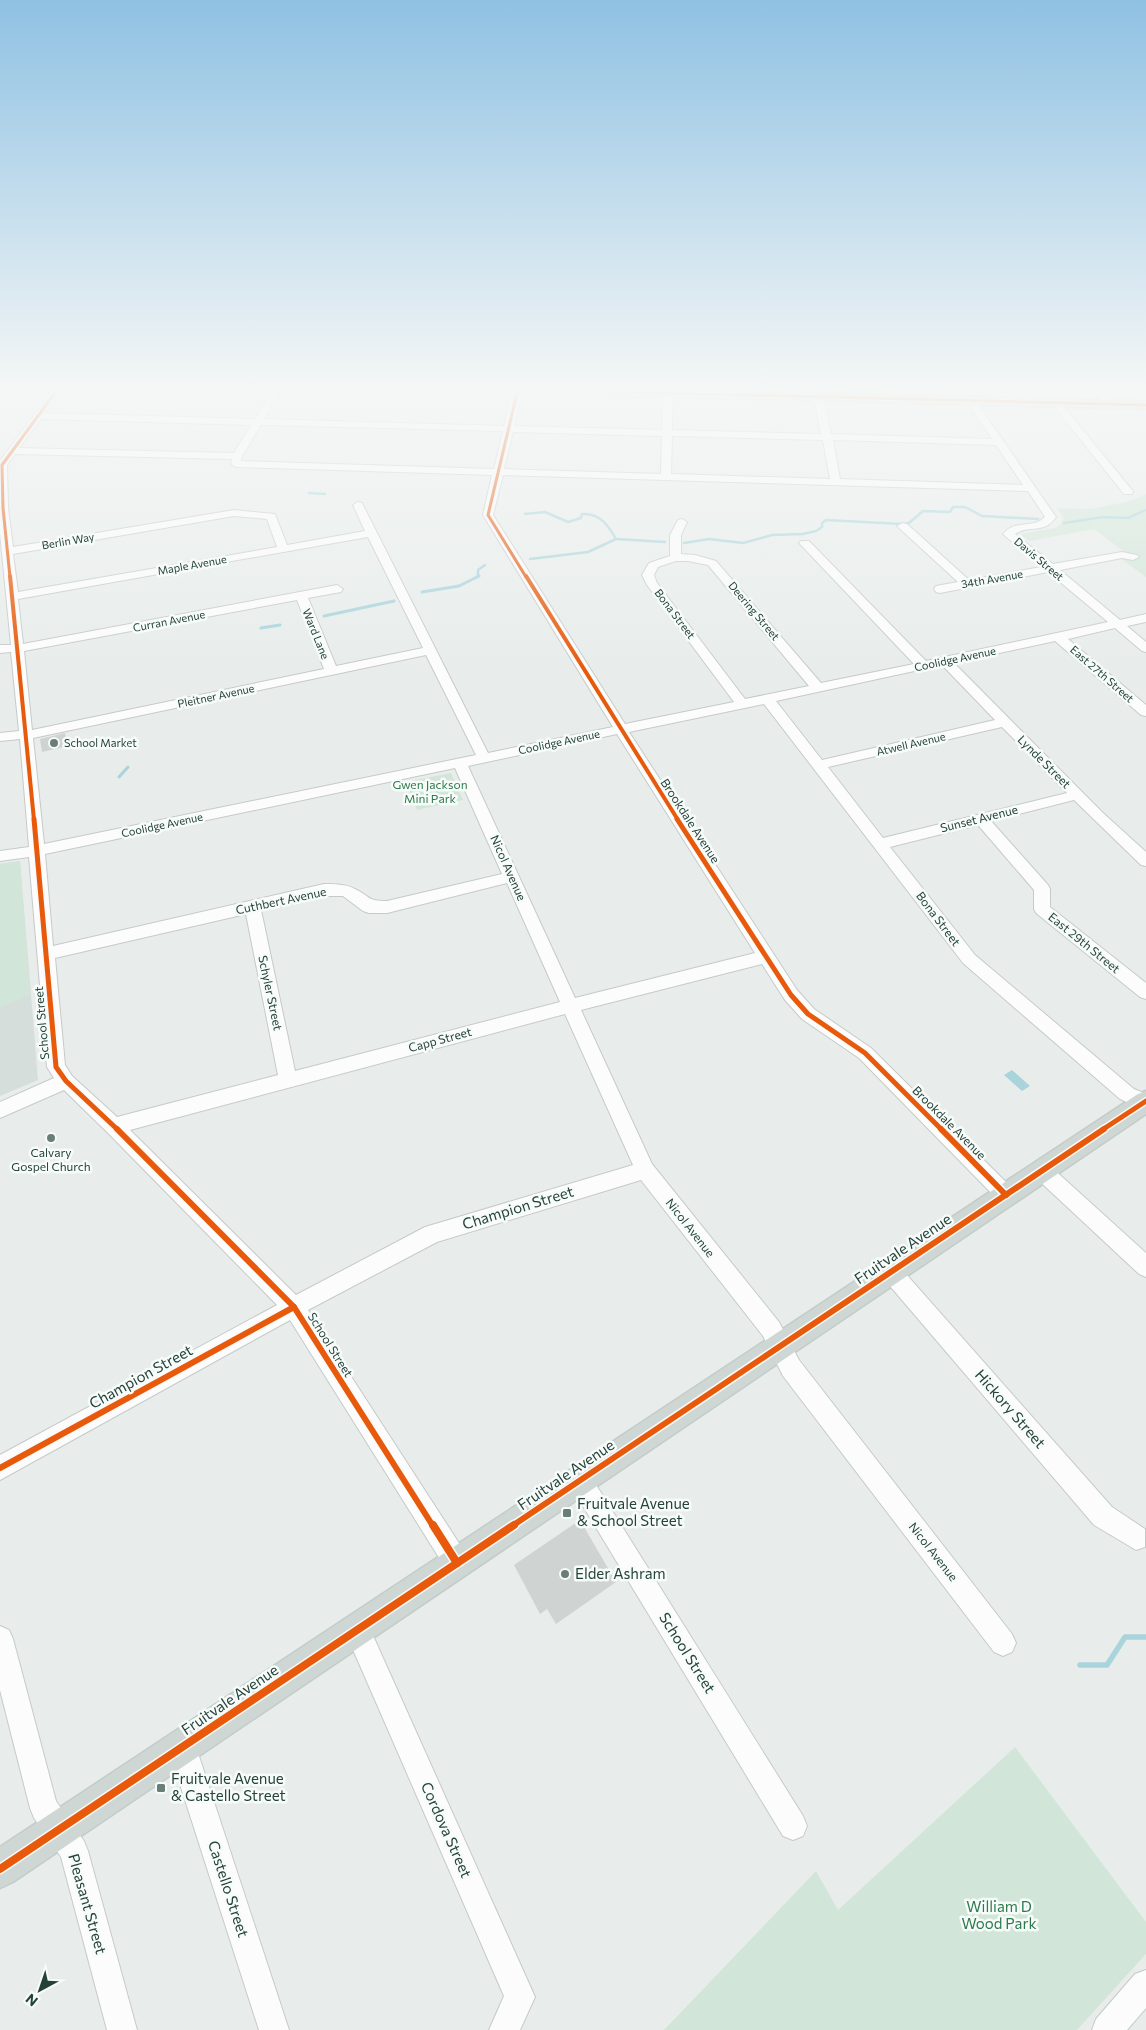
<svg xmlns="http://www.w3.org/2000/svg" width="1146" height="2030" font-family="Commissioner,sans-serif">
<rect width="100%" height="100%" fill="#e8edeb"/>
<!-- built -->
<path fill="#d6dedb" d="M 20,861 L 38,1080 L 0,1096 L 0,864 Z"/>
<!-- green -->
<g fill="#d1e6d8">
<path d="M 1146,494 L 1146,577 L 1115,554 L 1125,552 L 1094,529 L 1029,541 L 1021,534 L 1055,528 L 1060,525 L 1064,519 L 1057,508 L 1091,509 L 1126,502 Z"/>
<path d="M 451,773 L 463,800 L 417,810 L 406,782 Z"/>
<path d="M 20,861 L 30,995 L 0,1007 L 0,864 Z"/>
<path d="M 1015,1747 L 1146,1922 L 1146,1954 L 1077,2030 L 664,2030 L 816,1871 L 838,1910 Z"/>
</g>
<!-- water -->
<path fill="#a9d4db" d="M 1012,1070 L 1030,1086 L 1022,1091 L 1004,1075 Z"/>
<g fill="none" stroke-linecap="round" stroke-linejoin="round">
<!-- stream-far2 -->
<g stroke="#a9d4db" stroke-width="2.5">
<path d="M 309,493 L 325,494"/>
<path d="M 525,514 L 545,512 L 568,522 L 581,518 L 582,514 C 600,513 608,525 616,539 L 665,542"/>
<path d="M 1064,523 L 1103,517 L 1128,518 L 1146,510"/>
<path d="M 684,543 L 709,539 L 743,543 L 772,535 L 803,534 L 816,531 L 822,527 L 822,523 L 826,520 L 902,524 L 909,523 L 923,511 L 950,512 L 953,507 L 965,507 L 982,516 L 1038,519"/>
<path d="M 530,559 L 588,552 L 616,539"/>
<path d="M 478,577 L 478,570 L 485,565"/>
</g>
<!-- stream-far1 -->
<g stroke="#a9d4db" stroke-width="3">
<path d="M 422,592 L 459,586 L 479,576"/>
<path d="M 324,616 L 394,601"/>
<path d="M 261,628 L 280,625"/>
<path d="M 119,777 L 128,767"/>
</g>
<!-- stream -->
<path stroke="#a9d4db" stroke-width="5.5" d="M 1080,1665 L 1107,1665 L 1125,1637 L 1146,1637"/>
</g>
<!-- building -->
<g fill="#cfd4d2">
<path d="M 65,733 L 68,746 L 42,752 L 40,739 Z"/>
<path d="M 580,1520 L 616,1582 L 556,1624 L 547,1609 L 540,1614 L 514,1565 Z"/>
</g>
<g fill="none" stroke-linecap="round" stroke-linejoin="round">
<!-- minor casing -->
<g stroke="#c5cac8" stroke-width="2">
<g id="minor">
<path d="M 56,386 L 65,386 L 45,413 L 255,419 L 276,386 L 284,386 L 264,419 L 504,426 L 513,389 L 518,386 L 523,389 L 514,426 L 662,430 L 663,393 L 668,390 L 673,393 L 672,430 L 821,434 L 814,397 L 819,394 L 824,397 L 831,434 L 992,439 L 966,401 L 971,398 L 974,399 L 1056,517 C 1044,535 1030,524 1015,534 L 1053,564 L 1122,552 L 1137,555 L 1139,557 L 1133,560 L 1122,558 L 1060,570 L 1120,620 L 1146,614 L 1146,622 L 1127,626 L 1146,642 L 1146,652 L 1142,651 L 1115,628 L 1068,639 L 1146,705 L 1146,716 L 1141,715 L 1055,641 L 954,663 L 1103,813 L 1146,852 L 1146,866 L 1141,865 L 1074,800 L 991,821 L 1048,885 L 1050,889 L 1050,907 L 1146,983 L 1146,999 L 1140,997 L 1036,913 L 1034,909 L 1034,890 L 978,825 L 890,847 L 975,955 L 1134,1089 L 1146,1094 L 1146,1111 L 1120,1099 L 963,963 L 764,704 L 629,732 L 797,990 L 814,1009 L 871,1048 L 1013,1189 L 1016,1195 L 1013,1201 L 1006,1204 L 999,1201 L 859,1058 L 802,1019 L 785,1000 L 762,964 L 581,1010 L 652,1164 L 779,1322 L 799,1360 L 1012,1634 L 1016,1643 L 1012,1652 L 1003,1656 L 994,1652 L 783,1376 L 763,1336 L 641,1180 L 437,1242 L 308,1310 L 466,1554 L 469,1563 L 466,1572 L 457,1575 L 448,1572 L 290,1320 L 0,1480 L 0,1455 L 277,1305 L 107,1132 L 64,1090 L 0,1118 L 0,1102 L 54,1078 L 47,1067 L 29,857 L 0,861 L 0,851 L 29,847 L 20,739 L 0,741 L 0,733 L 19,731 L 11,652 L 0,653 L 0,645 L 11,645 L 0,533 L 0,461 ZM 41,419 L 251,425 L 234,453 L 19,448 ZM 261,425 L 503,431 L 494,469 L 241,461 L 242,456 ZM 513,432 L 662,436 L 661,474 L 504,469 ZM 672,436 L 823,440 L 830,479 L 671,474 ZM 833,440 L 996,445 L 1023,485 L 840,479 ZM 15,454 L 232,459 L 231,464 L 236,467 L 492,475 L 483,515 L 613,727 L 488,753 L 362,503 L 358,502 L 353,505 L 365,531 L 287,545 L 275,514 L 234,510 L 13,547 L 8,508 L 7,465 ZM 503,475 L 1028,491 L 1045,517 C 1034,529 1015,519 1003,534 L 1041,567 L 969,580 L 907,524 L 903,523 L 897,526 L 958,582 L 936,586 L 934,589 L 936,592 L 940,593 L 1048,572 L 1108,622 L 926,661 L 809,541 L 801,541 L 799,543 L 801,545 L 914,664 L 821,683 L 716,561 L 695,555 L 681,554 L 681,535 L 687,522 L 682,519 L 678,520 L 670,535 L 670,556 L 649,563 L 642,575 L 647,585 L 734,702 L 625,724 L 493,515 ZM 234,516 L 267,519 L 277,547 L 18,592 L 13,554 ZM 368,537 L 423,648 L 336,666 L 308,598 L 341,592 L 343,589 L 337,585 L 23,644 L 18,599 ZM 688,561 L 708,565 L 809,686 L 745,699 L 657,583 L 654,575 L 658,567 L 676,561 ZM 297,600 L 324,669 L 32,730 L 24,651 ZM 426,655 L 476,755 L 44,844 L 33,738 ZM 942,665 L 995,720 L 822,760 L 776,701 ZM 1002,727 L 1067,793 L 883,838 L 828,767 ZM 617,734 L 755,953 L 575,998 L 468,766 ZM 455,768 L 502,874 L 387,901 C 367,901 371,897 355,889 C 346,884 334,884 324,884 L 53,946 L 45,854 ZM 507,883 L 560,1002 L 295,1071 L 261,910 L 324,896 L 343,896 L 363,911 L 369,913 L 387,913 ZM 246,914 L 278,1075 L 117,1117 L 72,1076 L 65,1065 L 55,958 ZM 565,1014 L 633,1165 L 425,1227 L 296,1295 L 130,1130 Z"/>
<path d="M 742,386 L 750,386 L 754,395 L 752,397 L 746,397 Z"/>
<path d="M 869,386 L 877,386 L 884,398 L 882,400 L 876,400 Z"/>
<path d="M 943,386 L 951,386 L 961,400 L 959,402 L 953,402 Z"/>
<path d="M 1016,386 L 1024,386 L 1037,402 L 1035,404 L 1029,404 Z"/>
<path d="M 1089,386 L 1098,386 L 1112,402 L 1112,406 L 1106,406 Z"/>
<path d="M 1056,400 L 1059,401 L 1132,490 L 1133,492 L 1132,494 L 1124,494 L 1053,405 L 1051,403 Z"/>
<path d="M 1042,1162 L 1049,1165 L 1146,1253 L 1146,1277 L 1139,1274 L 1035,1177 L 1032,1171 L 1035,1165 Z"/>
<path d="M 891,1262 L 898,1265 L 1112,1507 L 1145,1529 L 1145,1547 L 1136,1550 L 1094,1525 L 884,1279 L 881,1272 L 884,1265 Z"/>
<path d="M 580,1468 L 588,1472 L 803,1816 L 807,1826 L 803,1836 L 793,1840 L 783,1836 L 572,1488 L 568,1480 L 572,1472 Z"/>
<path d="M 357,1616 L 366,1620 L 535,1997 L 520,2030 L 489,2030 L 504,1996 L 344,1629 L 348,1620 Z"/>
<path d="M 0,1626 L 9,1630 L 13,1639 L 56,1801 L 84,1841 L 88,1851 L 137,2030 L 107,2030 L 61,1857 L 34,1818 L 30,1808 L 0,1690 Z"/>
<path d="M 182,1733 L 192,1737 L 196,1747 L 289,2030 L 259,2030 L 168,1747 L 172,1737 Z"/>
<path d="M 1146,1970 L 1146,2008 L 1127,2030 L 1092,2030 L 1096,2019 L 1135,1974 Z"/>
</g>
</g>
<!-- major casing -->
<g stroke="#c3ccc9" stroke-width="3">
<g id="major">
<path d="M 383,386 L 519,386 L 1146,401 L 1146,409 L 389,390 Z"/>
<path d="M 1146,1091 L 1146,1114 L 13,1882 L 0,1888 L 0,1847 L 1138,1094 Z"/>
</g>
</g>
<!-- minor -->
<use href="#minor" fill="#fcfcfc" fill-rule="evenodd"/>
<!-- major -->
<use href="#major" fill="#cfd7d5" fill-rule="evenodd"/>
<!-- cycleway-far4 casing -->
<g stroke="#f7fbf9" stroke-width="5">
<g id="cycleway-far4">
<path d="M 389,386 L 1146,405"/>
<path d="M 518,389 L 488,515 L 526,577"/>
<path d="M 10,577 L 3,508 L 2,465 L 60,386"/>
</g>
</g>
<!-- cycleway-far3 casing -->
<g stroke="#f7fbf9" stroke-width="6">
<g id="cycleway-far3">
<path d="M 10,576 L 34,820"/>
<path d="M 526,576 L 678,820"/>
</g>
</g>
<!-- cycleway-far2 casing -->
<g stroke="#f7fbf9" stroke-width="8">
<g id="cycleway-far2">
<path d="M 34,819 L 56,1067 L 66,1081 L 118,1130"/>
<path d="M 677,819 L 791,995 L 808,1014 L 865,1053 L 942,1130"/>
<path d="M 1102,1130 L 1146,1101"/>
</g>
</g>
<!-- cycleway-far1 casing -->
<g stroke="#f7fbf9" stroke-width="9">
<g id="cycleway-far1">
<path d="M 117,1129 L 294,1307 L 433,1526"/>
<path d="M 941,1129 L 1006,1195"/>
<path d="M 0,1468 L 294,1307"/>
<path d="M 512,1526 L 1104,1129"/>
</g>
</g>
<!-- cycleway casing -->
<g stroke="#f7fbf9" stroke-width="11">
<g id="cycleway">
<path d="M 433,1525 L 457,1563"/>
<path d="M 0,1869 L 514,1525"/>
</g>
</g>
<!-- cycleway-far4 -->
<use href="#cycleway-far4" stroke="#e8590c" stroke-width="3"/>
<!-- cycleway-far3 -->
<use href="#cycleway-far3" stroke="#e8590c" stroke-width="4"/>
<!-- cycleway-far2 -->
<use href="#cycleway-far2" stroke="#e8590c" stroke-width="5"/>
<!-- cycleway-far1 -->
<use href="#cycleway-far1" stroke="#e8590c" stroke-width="6"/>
<!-- cycleway -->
<use href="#cycleway" stroke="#e8590c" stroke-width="8"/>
</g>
<!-- sky -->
<linearGradient id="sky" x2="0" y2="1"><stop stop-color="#8fc1e3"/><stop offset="0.58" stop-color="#f5f7f6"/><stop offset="1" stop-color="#f5f7f6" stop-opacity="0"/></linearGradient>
<rect width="1146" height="670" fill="url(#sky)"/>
<!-- markers -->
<g fill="#697e78" stroke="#f7fbf9" stroke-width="2">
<circle cx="54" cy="743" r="5"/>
<circle cx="51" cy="1138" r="5"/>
<rect x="562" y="1508" width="10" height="10" rx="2.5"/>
<circle cx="565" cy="1574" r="5"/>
<rect x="156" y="1783" width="10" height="10" rx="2.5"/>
</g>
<g text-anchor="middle" stroke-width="5" stroke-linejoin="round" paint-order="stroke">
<!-- far-street labels -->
<g font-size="11" fill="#24423a" stroke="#f7fbf9">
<text transform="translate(68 541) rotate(-10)" y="4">Berlin Way</text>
<text transform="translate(1039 559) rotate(40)" y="4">Davis Street</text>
<text transform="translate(192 565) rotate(-10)" y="4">Maple Avenue</text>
<text transform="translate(992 579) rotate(-10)" y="4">34th Avenue</text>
<text transform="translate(754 611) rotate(50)" y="4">Deering Street</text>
<text transform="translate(675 614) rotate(53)" y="4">Bona Street</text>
<text transform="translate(169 621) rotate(-11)" y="4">Curran Avenue</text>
<text transform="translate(316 634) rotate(68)" y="4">Ward Lane</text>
<text transform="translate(955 659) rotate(-12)" y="4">Coolidge Avenue</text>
<text transform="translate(1102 674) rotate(41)" y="4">East 27th Street</text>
<text transform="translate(216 696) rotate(-12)" y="4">Pleitner Avenue</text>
<text transform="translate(559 742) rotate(-12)" y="4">Coolidge Avenue</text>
<text transform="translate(911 744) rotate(-13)" y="4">Atwell Avenue</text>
<text transform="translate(162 825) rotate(-12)" y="4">Coolidge Avenue</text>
</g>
<!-- far-poi labels -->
<g font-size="11" fill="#24423a" stroke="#f7fbf9" text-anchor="start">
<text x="64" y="747">School Market</text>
</g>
<!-- street labels -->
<g font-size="12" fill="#24423a" stroke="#f7fbf9">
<text transform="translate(1044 762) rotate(45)" y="4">Lynde Street</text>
<text transform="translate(979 819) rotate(-14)" y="4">Sunset Avenue</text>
<text transform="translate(690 821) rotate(57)" y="4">Brookdale Avenue</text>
<text transform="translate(508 868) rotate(66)" y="4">Nicol Avenue</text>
<text transform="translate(281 901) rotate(-12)" y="4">Cuthbert Avenue</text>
<text transform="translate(938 919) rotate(53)" y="4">Bona Street</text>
<text transform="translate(1084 943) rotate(39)" y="4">East 29th Street</text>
<text transform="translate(270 993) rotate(78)" y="4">Schyler Street</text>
<text transform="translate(42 1023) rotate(-95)" y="4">School Street</text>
<text transform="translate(440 1040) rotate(-15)" y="4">Capp Street</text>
<text transform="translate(949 1123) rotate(45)" y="4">Brookdale Avenue</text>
<text transform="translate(690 1228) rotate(52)" y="4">Nicol Avenue</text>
<text transform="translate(330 1345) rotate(58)" y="4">School Street</text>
<text transform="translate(933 1552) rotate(52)" y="4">Nicol Avenue</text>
</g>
<!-- park labels -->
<g font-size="12" fill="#2d7a4b" stroke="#f7fbf9">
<text x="430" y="789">Gwen Jackson<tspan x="430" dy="14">Mini Park</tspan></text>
</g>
<!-- poi labels -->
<g font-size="12" fill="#24423a" stroke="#f7fbf9">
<text x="51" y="1157">Calvary<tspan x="51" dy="14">Gospel Church</tspan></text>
</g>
<!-- near-street labels -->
<g font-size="15" fill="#24423a" stroke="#f7fbf9">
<text transform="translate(518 1208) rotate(-17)" y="5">Champion Street</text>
<text transform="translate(903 1249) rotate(-34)" y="5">Fruitvale Avenue</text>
<text transform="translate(141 1377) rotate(-29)" y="5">Champion Street</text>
<text transform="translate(1010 1409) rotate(49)" y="5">Hickory Street</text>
<text transform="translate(566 1475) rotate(-34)" y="5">Fruitvale Avenue</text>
<text transform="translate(687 1653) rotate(58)" y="5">School Street</text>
<text transform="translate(230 1700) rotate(-34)" y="5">Fruitvale Avenue</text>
<text transform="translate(446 1830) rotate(66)" y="5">Cordova Street</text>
<text transform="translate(228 1889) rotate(72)" y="5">Castello Street</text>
<text transform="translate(87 1904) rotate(74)" y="5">Pleasant Street</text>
</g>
<!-- near-poi labels -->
<g font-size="15" fill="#24423a" stroke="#f7fbf9" text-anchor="start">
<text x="577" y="1509">Fruitvale Avenue<tspan x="577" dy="17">&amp; School Street</tspan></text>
<text x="575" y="1579">Elder Ashram</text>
<text x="171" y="1784">Fruitvale Avenue<tspan x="171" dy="17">&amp; Castello Street</tspan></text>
</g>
<!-- near-park labels -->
<g font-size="15" fill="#2d7a4b" stroke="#f7fbf9">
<text x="999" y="1912">William D<tspan x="999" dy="17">Wood Park</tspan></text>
</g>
</g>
<!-- north arrow -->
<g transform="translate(40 1990) rotate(220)" stroke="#f7fbf9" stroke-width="4" paint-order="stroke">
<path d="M0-4L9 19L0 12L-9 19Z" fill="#24423a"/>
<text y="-8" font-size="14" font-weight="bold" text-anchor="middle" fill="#24423a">N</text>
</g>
</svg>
